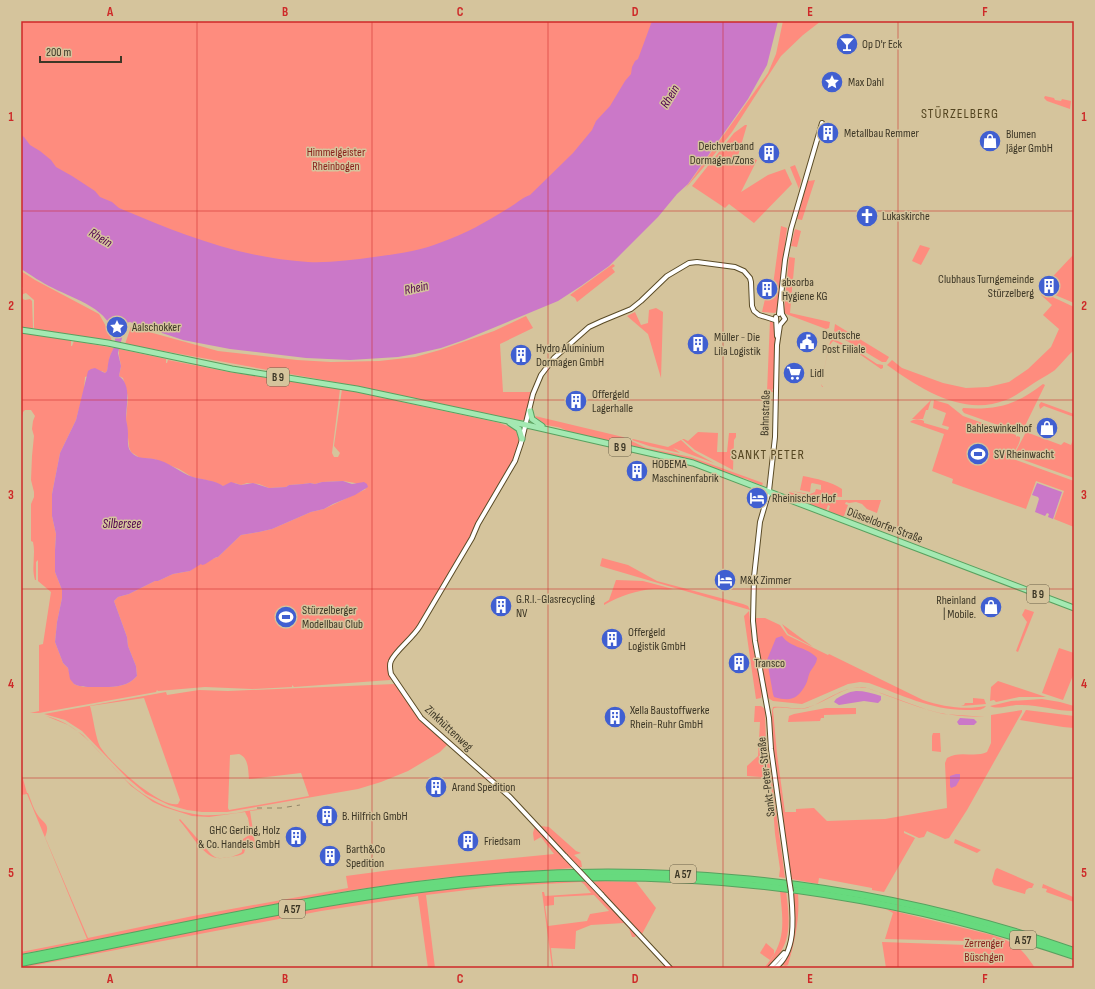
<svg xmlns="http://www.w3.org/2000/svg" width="1095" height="989" font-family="'Sofia Sans Condensed',sans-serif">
<rect width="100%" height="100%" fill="#d5c49c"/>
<!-- green -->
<g fill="#fe8c7e" fill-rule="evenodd">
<path d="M 21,21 L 711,21 L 651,137 L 349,298 L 21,180 Z"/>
<path d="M 783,21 L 821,21 L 803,35 L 781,56 L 732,132 L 709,161 L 685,189 L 768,73 L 776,54 Z"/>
<path d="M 1045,96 L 1054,98 L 1055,100 L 1061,101 L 1062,99 L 1071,101 L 1070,109 L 1047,101 L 1044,98 Z"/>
<path d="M 745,125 L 747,125 L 737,159 L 745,162 L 747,158 L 750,159 L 752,158 L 757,160 L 741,192 L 768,175 L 785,169 L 792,184 L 754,223 L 729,204 L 725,208 L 692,186 L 734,133 Z"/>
<path d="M 795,165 L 801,180 L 799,189 L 790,167 Z"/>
<path d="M 808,179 L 809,181 L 815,180 L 802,220 L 797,219 Z"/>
<path d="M 781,226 L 787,228 L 777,310 L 775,313 L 762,312 L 765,299 L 771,300 Z"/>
<path d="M 795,229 L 801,231 L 797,247 L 791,246 Z"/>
<path d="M 920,245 L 930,248 L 921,265 L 912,261 Z"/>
<path d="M 1074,254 L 1074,303 L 1041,289 Z"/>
<path d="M 789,257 L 795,258 L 791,300 L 785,300 Z"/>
<path d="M 613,264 L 615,266 L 612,268 L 615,272 L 577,302 L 575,298 L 570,295 Z"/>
<path d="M 21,271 L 35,280 L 99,314 L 107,328 L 112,341 L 35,330 L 34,328 L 34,300 L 26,293 L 23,294 L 21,298 L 25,300 L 30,299 L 32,301 L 33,328 L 31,330 L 21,328 L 21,293 L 23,288 L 21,286 Z"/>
<path d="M 1044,293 L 1074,307 L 1074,350 C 1067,356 1062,363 1055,370 C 1051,373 1040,379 1034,383 C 1025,389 1016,396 1006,400 C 963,417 921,389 887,365 L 892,360 L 902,368 L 943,383 L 966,388 L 988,387 L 1009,382 L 1028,369 L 1051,347 L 1059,329 L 1043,315 L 1052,305 L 1041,295 Z"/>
<path d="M 785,301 L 791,302 L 790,313 L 830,322 L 829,328 L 826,329 L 786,314 L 784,312 Z"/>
<path d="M 656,308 L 663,312 L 661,378 L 648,334 L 627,316 L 635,312 L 641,325 L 648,323 L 649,310 Z"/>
<path d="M 526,316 L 533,328 L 500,344 L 503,392 L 533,392 L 524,419 L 520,421 L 468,411 L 373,389 L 125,344 L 131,327 L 218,351 L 297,360 L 331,362 L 379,361 L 415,357 L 440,350 L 494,331 Z"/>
<path d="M 770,320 L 773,322 L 774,327 L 775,326 L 775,388 L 772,389 L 773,392 L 767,392 Z"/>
<path d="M 835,324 L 889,357 L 886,362 L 882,362 L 837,335 L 834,331 Z"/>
<path d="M 21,333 L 71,340 L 71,346 L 72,346 L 74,341 L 114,348 L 110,356 L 107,371 L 105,373 L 102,371 L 85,377 L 84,390 L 76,420 L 60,453 L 52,494 L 52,516 L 56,534 L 55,550 L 55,572 L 62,590 L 62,598 L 57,622 L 55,642 L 63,663 L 68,668 L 71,679 L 74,684 C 80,687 86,687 93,687 C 108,687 126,689 137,676 L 136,666 L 128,646 L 127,637 L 114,601 L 118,597 L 129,594 L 155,581 L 158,581 L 173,574 L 190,571 L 198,564 L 218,557 L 241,535 L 259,532 L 272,529 L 311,512 L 324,509 L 366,489 L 355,483 L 343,481 L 322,482 L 315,484 L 310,483 L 303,484 L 289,485 L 286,487 L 269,488 L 259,484 L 247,483 L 241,485 L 235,483 L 223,486 L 214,482 L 192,477 L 179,469 L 154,459 L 140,458 L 131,452 L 129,447 L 126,419 L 128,398 L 126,388 L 123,378 L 119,376 L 121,366 L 119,355 L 119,349 L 166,359 L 166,363 L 167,363 L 168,360 L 229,372 L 340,389 L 332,453 L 334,457 L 338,457 L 340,453 L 334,446 L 342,389 L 500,423 C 505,426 514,427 517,432 C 526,442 510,464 506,474 L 417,630 L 388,667 L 392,678 L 390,680 L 294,687 L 292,685 L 292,687 L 252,689 L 205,687 L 158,691 L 157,690 L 156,692 L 39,713 L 30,713 L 39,711 L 39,645 L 43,644 L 51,592 L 38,581 L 38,560 L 36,562 L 36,580 L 35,580 C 31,567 36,555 33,542 L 31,541 L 31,504 L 34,497 L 34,492 L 31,480 L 32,456 L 34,436 L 32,429 L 33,421 L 35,416 L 31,410 L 25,410 L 23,412 L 21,421 Z"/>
<path d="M 832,339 L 834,339 L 856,350 L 877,364 L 883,365 L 883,368 L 881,369 L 855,351 L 833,341 L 829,346 L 821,384 L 823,387 L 822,387 L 821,384 L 830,342 Z"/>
<path d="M 1043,384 L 1045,385 L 1022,432 L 1020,433 L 964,413 L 962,410 L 963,408 C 997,410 1016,405 1043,384 Z"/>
<path d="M 931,400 L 928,410 L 926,410 L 923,419 L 912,419 Z"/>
<path d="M 934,400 L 948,404 L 963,416 L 1016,435 L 1016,437 L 1017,436 L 1020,437 C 1021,443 1015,450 1012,455 L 1009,455 L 1008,457 L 1074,481 L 1074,527 L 1054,519 L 1064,491 L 1036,481 L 1026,509 L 952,483 L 953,479 L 932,471 L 944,434 L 910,422 C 914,418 920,419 924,421 L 924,423 L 948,430 L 949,427 L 942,425 L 946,413 L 933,408 Z"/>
<path d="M 1041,402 L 1074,414 L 1074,417 L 1044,406 L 1040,409 L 1039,405 Z"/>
<path d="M 535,416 L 623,437 L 646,448 L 691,457 L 763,483 L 762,485 L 764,486 L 755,483 L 747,479 L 738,477 L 697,462 L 664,453 L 661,454 C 630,447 588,442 561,428 C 553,425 537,426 535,416 Z"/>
<path d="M 698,432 L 718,433 L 717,452 L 727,452 L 729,433 L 736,433 L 736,437 L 734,440 L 733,470 L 695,450 L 682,439 L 684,439 L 688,441 Z"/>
<path d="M 1026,432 L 1061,445 L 1064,442 L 1071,445 L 1074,437 L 1074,478 L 1015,457 L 1015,453 Z"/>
<path d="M 633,439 L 668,447 L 681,440 L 694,452 L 714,463 L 673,448 L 680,453 L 649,446 L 632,440 Z"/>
<path d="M 803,476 C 817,479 830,481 842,489 L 842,497 L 809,495 L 791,491 L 810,494 L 815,492 L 816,489 L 821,490 L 821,485 L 812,483 L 811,484 L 810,492 L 800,490 Z"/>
<path d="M 789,492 L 821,500 L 881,500 L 877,513 L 867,509 L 862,504 L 856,502 L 849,503 L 846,502 L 845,504 L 848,505 L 844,516 L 841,517 L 828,512 L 830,506 L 828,505 L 826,511 L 788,496 Z"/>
<path d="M 602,558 L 628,565 L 657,581 L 743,604 L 748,606 L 750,610 L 600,566 Z"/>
<path d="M 616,580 L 643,581 L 673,589 C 668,590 660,589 654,589 C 637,590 620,596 604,605 L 604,603 L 609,600 Z"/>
<path d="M 1025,609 L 1034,612 L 1018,652 L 1016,651 L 1027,622 L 1022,615 Z"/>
<path d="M 749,611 L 752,642 L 762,693 L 761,698 L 756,699 L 744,616 Z"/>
<path d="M 756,618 L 765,618 L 780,625 L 787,635 L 828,655 L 829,654 L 923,700 C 943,707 965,710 986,706 C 982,711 975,710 969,710 C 933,711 902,695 869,683 L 860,682 L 848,684 L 802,704 L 773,701 L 768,698 L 767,694 L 756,637 L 755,620 Z"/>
<path d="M 782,624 L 813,647 L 788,634 Z"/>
<path d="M 1059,648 L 1074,653 L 1074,673 L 1063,700 L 1042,693 Z"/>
<path d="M 998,681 L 1046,697 L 1019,697 L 996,702 L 994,700 L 990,701 L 991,687 Z"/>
<path d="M 395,684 L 419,718 L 448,744 L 440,752 L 408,771 L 381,782 L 358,789 L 227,812 L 202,812 L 187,810 L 169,805 L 146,794 L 126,777 L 82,731 L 65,720 L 44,714 L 166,692 L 167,695 L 199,690 L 228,691 ZM 144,698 L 180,800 L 178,804 C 159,808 111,763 101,748 C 96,741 93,716 90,706 ZM 239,754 C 249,758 248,770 249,779 L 301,773 L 309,796 L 229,810 L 228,808 L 230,755 Z"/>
<path d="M 857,687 L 867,688 L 928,710 L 943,714 L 972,716 L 985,716 C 970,717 955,716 940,713 C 922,709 905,702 888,696 C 879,693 871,688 862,687 C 844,686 824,702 807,708 C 796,711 785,706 774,708 L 773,710 L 777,754 L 785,812 L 796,812 L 796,809 L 814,808 L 827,821 L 885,819 L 947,808 L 945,763 L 947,758 C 959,750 975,758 987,752 L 991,743 L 991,715 L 1022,710 L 1022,712 L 967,810 L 949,838 L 945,839 L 927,831 L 924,837 L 919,838 L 904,831 L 904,833 L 915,838 L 884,892 L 872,890 L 872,888 L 819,878 L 818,884 L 791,879 L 771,736 L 771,716 L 772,716 L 772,711 L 773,707 C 784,706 794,710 805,708 C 823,704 838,690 857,687 Z"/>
<path d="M 973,698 L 984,699 L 986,704 L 961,706 L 964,705 L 965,703 L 973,703 Z"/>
<path d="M 1042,699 L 1060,702 L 1074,706 L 1074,711 C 1056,711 1037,704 1018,705 C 1010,705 997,710 990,706 L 1011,701 Z"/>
<path d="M 755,706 L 761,706 L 765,709 L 766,746 L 772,778 L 747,776 L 747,766 L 758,756 L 760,722 L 754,722 Z"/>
<path d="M 826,708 L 856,708 L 856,714 L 824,715 L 824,718 L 821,718 L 820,721 L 788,722 L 789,716 L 794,714 Z"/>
<path d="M 1026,710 L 1074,716 L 1074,728 L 1063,727 L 1020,720 Z"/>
<path d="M 46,716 C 84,725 102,759 129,783 C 146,798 167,809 189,813 C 204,817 221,815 237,813 C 246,811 255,809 264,809 L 250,811 L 256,850 L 251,843 L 247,843 L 244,853 C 240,856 235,856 229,857 C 224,858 218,859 213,857 C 200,851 189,831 179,820 L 180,819 L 210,853 C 211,854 213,856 215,857 C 222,860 237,856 242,852 L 243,839 L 251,834 L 248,818 L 245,812 L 209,817 L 192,816 L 164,807 L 153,802 L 131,786 L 83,735 L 68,725 Z"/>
<path d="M 933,733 L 940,733 L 941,752 L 932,751 L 932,736 Z"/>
<path d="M 21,772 L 27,793 L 28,793 C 31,800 33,808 37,814 C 43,824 51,822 45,837 L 88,938 L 193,916 L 348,888 L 346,876 L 391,870 L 554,854 L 541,837 L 534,841 L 533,833 L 535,826 L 573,868 L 440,878 L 346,891 L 21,954 L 21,952 L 87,939 L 27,794 L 21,795 Z"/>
<path d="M 771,780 L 772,780 L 785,878 L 779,877 L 780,869 L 775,834 Z"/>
<path d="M 536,821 L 541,826 L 549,827 L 576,851 L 581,853 L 574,855 L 581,861 L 582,867 L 579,867 Z"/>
<path d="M 955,839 L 981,850 L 977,853 L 954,843 Z"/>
<path d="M 997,868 L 1034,884 L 1032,888 L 1029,888 L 1026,890 L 1025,894 L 994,885 L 992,881 L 995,870 Z"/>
<path d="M 585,880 L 636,935 L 635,937 L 632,937 L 629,928 L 624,923 L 591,925 L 576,931 L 575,949 L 551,948 L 553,966 L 552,967 L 542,892 L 544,892 L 545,896 L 591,893 L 584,884 L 581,882 L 492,887 L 426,895 L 435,968 L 428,968 L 418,896 L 321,911 L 21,968 L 21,966 C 166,937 311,903 458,888 C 501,884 543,882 585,880 ZM 594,895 L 609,911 L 590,914 L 587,921 L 548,926 L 545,906 L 554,905 L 554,897 Z"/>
<path d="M 599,881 L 636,882 L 656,908 L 642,934 L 592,882 Z"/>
<path d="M 1043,884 L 1071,896 L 1074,898 L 1074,902 L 1046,892 L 1047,889 L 1042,888 Z"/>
<path d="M 780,891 L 786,891 C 789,915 793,939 776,958 C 773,962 769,966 764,968 C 787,942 783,923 780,891 Z"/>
<path d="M 792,892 L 798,893 C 800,918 795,941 788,965 L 785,966 L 782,964 L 794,935 L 794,929 Z"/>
<path d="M 886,909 L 992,935 C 1016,943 1021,947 1035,968 L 886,968 L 882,942 L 967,945 L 968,941 L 885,939 L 893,913 Z"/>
<path d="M 766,943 L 774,950 L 774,954 L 770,960 L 760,953 Z"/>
</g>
<!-- water -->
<g fill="#cb78c8">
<path d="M 652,21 L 778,21 L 767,65 L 748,99 L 688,184 L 677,194 L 658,217 L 609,266 L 581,286 L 558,301 L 464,340 L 441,348 L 415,354 L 398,357 L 350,360 L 306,358 L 230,349 L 183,340 L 162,333 L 158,328 L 155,331 L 130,322 L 126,323 L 118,353 L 121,366 L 119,376 C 132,385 126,405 126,419 C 127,424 128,429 128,434 C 128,441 127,447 131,452 C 138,460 146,457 154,459 C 168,461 180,473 193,477 C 203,480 215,480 223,486 L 231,482 L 241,485 L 253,483 L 269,488 L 286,487 L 289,485 L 303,484 L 310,483 L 315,484 L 322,482 L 343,481 L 352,484 L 364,482 L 367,484 L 368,487 L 355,495 L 333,504 L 324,509 L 311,512 L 272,529 L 259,532 L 241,535 L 218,557 C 212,558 208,564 202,565 L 201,564 L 190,571 L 173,574 L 158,581 L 155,581 L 129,594 L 118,597 L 114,601 L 127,637 L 128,646 L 136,666 L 137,676 C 126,689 108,687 93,687 C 86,687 80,687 74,684 L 70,679 L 68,668 L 63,663 L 55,642 L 57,622 L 62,598 L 62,590 L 55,572 L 55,550 L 56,534 L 52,516 L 52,494 L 60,453 L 76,420 L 88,371 L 91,369 L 95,368 L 105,373 L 107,371 C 108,366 108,361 110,356 C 112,351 116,345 115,339 C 110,308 76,300 53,288 C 42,283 31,275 21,269 L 21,135 L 24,137 L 30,145 L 40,151 L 51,160 L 56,167 L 72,176 L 95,191 L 100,197 L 112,202 L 119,208 C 180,234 241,258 308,262 C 329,263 352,260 374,257 C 397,254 420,251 442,242 C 465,234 486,222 507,209 C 515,205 521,198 530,195 L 573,153 L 592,130 L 596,121 L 610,106 L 625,81 L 631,74 L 632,67 L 635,61 L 638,59 Z"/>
<path d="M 1037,483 L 1062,492 L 1053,519 L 1048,517 L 1049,514 L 1047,513 L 1045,516 L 1035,512 L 1039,499 L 1038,497 L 1032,495 Z"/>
<path d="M 782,636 C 790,648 808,647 817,658 C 817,663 813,667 810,672 C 808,676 808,680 806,684 C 798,699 791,702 774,697 L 773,694 L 767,660 L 776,638 Z"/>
<path d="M 856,691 C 865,691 872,693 881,696 L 881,700 L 878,703 L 864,701 L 839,705 L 834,702 L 836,699 C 842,695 848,692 856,691 Z"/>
<path d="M 960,718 L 974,719 L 977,722 L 974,725 L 959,725 L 957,722 Z"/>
<path d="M 956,774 L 960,774 L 960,779 L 956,786 L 951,788 L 950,786 L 950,776 Z"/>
</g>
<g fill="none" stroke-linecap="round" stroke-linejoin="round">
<!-- tertiary casing -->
<g stroke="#5a4b26" stroke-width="6">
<g id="tertiary">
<path d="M 781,302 L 782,314 L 785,319 L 780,325 L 777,345 L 775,437 L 769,491 L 760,522 L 754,577 L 753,621 L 755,641 L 769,718 L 771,749 L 789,879"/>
<path d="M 779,314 L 785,260 L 791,229 L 822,123"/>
<path d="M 776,317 L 777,336"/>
<path d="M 565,856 L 510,797 L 421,718 L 391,674 C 390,669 389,665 391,661 C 395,651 413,638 420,626 L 472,538 L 478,524 L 515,461 L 521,443 L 533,394 L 541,375 L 554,358 L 589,327 L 602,321 L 631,309 L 641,301 L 667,276 L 689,263 L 697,262 L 735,267 L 744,271 L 750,278 L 751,282 L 752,306 L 754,311 L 759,315 L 775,320"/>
<path d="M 602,895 L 670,968"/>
<path d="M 770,968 L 784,953"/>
<path d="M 775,968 C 797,952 793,916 791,892"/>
</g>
</g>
<!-- primary casing -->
<g stroke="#58a15f" stroke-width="7">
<g id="primary">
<path d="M 21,330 L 108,343 L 232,369 L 357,389 L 531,426 L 693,463 L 1074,608"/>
<path d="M 530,411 L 532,419 L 542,426"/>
<path d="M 510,423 L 519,429 L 522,439"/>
</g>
</g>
<!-- motorway casing -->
<g stroke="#58a15f" stroke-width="8">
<g id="motorway">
<path d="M 21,958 C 153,933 284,902 417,885 C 638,856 863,877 1074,951"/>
<path d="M 21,963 C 169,935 315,899 465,884 C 672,864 878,889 1074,956"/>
</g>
</g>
<!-- tertiary -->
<use href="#tertiary" stroke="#fff" stroke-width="4"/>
<!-- primary -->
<use href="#primary" stroke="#a4e9b2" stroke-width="5"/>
<!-- motorway -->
<use href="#motorway" stroke="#67da7e" stroke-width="6"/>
<!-- rail -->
<path stroke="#908467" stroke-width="1" stroke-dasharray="5 5" stroke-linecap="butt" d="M 257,808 L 281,808 L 300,805"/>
<!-- tertiary-bridge casing -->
<g stroke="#5a4b26" stroke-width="6" stroke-linecap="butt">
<g id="tertiary-bridge">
<path d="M 565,856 L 602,895"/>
<path d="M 789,879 L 791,892"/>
</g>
</g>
<!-- tertiary-bridge -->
<use href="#tertiary-bridge" stroke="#fff" stroke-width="4"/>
</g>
<!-- grid -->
<path fill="none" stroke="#ce2928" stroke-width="1" stroke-opacity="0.55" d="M 197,21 L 197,968M 372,21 L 372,968M 548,21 L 548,968M 723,21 L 723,968M 898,21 L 898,968M 21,211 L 1074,211M 21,400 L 1074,400M 21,589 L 1074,589M 21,778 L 1074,778"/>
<!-- icons -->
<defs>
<g id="bar-disc" transform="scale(1.15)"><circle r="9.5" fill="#405fd1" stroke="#d5c49c"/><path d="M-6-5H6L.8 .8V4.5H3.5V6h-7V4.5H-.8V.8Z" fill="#fff"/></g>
<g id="sight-disc" transform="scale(1.15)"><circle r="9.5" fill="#405fd1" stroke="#d5c49c"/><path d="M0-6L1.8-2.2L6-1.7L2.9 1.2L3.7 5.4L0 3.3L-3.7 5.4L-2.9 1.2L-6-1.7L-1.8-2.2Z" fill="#fff"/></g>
<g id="building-disc" transform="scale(1.15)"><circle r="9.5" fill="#405fd1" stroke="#d5c49c"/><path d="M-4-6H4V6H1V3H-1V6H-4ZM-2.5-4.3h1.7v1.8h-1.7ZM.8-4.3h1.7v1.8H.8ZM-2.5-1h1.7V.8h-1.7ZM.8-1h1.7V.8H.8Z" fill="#fff"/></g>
<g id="shop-disc" transform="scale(1.15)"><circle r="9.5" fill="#405fd1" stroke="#d5c49c"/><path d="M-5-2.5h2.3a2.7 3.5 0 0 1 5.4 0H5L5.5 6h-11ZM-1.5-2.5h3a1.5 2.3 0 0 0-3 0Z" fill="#fff"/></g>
<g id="church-disc" transform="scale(1.15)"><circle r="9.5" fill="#405fd1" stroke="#d5c49c"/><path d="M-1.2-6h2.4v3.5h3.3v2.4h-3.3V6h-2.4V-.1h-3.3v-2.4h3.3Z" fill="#fff"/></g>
<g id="civic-disc" transform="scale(1.15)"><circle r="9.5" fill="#405fd1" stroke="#d5c49c"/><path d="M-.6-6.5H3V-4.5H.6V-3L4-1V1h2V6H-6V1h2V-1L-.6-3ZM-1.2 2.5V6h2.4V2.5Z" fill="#fff"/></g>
<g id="supermarket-disc" transform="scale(1.15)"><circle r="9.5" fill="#405fd1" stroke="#d5c49c"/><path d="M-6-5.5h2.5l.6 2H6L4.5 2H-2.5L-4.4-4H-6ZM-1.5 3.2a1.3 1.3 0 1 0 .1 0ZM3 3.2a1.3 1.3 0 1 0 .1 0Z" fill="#fff"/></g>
<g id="stadium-disc" transform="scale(1.15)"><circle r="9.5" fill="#405fd1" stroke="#d5c49c"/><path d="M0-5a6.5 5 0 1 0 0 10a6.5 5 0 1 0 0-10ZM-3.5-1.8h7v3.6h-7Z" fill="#fff"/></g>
<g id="hotel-disc" transform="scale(1.15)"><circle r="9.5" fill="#405fd1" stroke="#d5c49c"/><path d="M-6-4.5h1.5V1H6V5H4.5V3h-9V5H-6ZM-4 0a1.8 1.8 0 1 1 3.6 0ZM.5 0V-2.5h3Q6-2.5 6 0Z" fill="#fff"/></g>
</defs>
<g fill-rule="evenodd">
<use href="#bar-disc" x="847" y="44"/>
<use href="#sight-disc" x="832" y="82"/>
<use href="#building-disc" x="828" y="133"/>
<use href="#shop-disc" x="990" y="141"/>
<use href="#building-disc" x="769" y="153"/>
<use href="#church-disc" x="867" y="216"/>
<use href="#building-disc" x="1049" y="286"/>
<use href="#building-disc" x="767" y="289"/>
<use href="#sight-disc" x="117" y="327"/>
<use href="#civic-disc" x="807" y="342"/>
<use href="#building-disc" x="698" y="344"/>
<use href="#building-disc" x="521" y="355"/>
<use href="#supermarket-disc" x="794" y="373"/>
<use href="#building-disc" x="576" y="401"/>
<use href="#shop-disc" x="1047" y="428"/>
<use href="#stadium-disc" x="978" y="454"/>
<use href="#building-disc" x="637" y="471"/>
<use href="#hotel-disc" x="757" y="498"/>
<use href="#hotel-disc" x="725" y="580"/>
<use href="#building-disc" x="501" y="606"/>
<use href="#shop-disc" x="991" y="607"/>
<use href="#stadium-disc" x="286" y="617"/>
<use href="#building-disc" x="612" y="639"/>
<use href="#building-disc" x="739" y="663"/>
<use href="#building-disc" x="615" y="717"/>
<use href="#building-disc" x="436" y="787"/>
<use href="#building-disc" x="327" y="816"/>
<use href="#building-disc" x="296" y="837"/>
<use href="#building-disc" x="468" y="841"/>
<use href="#building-disc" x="330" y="856"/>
</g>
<g text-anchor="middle" stroke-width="3" stroke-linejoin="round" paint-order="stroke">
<!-- shield labels -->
<g fill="#d5c49c" stroke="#6b6149" stroke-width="1">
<rect x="267" y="368" width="22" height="18" rx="3"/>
<rect x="609" y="438" width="22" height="18" rx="3"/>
<rect x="1027" y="585" width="22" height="18" rx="3"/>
<rect x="670" y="865" width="26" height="18" rx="3"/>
<rect x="279" y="900" width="26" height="18" rx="3"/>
<rect x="1010" y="931" width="26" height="18" rx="3"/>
</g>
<g font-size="11" font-weight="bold" fill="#3d3726">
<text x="278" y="381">B 9</text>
<text x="620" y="451">B 9</text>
<text x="1038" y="598">B 9</text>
<text x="683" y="878">A 57</text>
<text x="292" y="913">A 57</text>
<text x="1023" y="944">A 57</text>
</g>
<!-- poi labels -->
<g font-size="12" fill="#3d3726" stroke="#d5c49c" text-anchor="start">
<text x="862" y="48">Op D'r Eck</text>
<text x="848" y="86">Max Dahl</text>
<text x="844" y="137">Metallbau Remmer</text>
<text x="1006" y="138">Blumen<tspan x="1006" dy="14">Jäger GmbH</tspan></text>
<text x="754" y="150" text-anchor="end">Deichverband<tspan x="754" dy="14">Dormagen/Zons</tspan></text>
<text x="882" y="220">Lukaskirche</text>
<text x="1034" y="283" text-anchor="end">Clubhaus Turngemeinde<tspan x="1034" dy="14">Stürzelberg</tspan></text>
<text x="782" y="286">absorba<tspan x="782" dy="14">Hygiene KG</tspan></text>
<text x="132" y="331">Aalschokker</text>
<text x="822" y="339">Deutsche<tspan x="822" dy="14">Post Filiale</tspan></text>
<text x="714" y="341">Müller - Die<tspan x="714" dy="14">Lila Logistik</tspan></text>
<text x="536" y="352">Hydro Aluminium<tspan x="536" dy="14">Dormagen GmbH</tspan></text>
<text x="810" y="377">Lidl</text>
<text x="592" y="398">Offergeld<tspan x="592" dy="14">Lagerhalle</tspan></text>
<text x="1032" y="432" text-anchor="end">Bahleswinkelhof</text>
<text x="994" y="458">SV Rheinwacht</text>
<text x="652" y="468">HOBEMA<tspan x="652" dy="14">Maschinenfabrik</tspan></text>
<text x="772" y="502">Rheinischer Hof</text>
<text x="740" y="584">M&amp;K Zimmer</text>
<text x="516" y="603">G.R.I.-Glasrecycling<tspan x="516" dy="14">NV</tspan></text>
<text x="976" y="604" text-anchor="end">Rheinland<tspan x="976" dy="14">| Mobile.</tspan></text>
<text x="302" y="614">Stürzelberger<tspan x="302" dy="14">Modellbau Club</tspan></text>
<text x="628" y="636">Offergeld<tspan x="628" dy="14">Logistik GmbH</tspan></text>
<text x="754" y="667">Transco</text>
<text x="630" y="714">Xella Baustoffwerke<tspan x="630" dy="14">Rhein-Ruhr GmbH</tspan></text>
<text x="452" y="791">Arand Spedition</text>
<text x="342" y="820">B. Hilfrich GmbH</text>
<text x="280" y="834" text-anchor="end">GHC Gerling, Holz<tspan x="280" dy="14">&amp; Co. Handels GmbH</tspan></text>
<text x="484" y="845">Friedsam</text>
<text x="346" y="853">Barth&amp;Co<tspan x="346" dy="14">Spedition</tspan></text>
</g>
<!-- park labels -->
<g font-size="12" fill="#871f1a" stroke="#d5c49c">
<text x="336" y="156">Himmelgeister<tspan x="336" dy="14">Rheinbogen</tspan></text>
<text x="984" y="947">Zerrenger<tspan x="984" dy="14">Büschgen</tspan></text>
</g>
<!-- street labels -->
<g font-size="12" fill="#3d3726" stroke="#d5c49c">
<text transform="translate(765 413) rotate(-88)" y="4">Bahnstraße</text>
<text transform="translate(885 525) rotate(21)" y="4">Düsseldorfer Straße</text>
<text transform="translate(449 728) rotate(43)" y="4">Zinkhüttenweg</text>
<text transform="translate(766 777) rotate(-97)" y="4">Sankt-Peter-Straße</text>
</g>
<!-- water labels -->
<g font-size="13" font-style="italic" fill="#4f004f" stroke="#d5c49c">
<text transform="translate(669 96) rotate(-59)" y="5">Rhein</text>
<text transform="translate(101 237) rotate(31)" y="5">Rhein</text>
<text transform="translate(416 287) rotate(-12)" y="5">Rhein</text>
<text x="122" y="528">Silbersee</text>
</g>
<!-- quarter labels -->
<g font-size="14" letter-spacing="1" fill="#554621" stroke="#d5c49c">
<text x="960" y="118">STÜRZELBERG</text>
<text x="768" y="459">SANKT PETER</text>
</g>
</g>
<!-- border -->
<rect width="1095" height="989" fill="none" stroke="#d5c49c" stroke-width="44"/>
<!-- scale -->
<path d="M40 56v6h81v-6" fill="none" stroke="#3d3726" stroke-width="2"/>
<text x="46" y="56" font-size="12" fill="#3d3726" stroke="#d5c49c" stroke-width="3" paint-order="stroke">200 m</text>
<rect x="22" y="22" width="1051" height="945" fill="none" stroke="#ce2928" stroke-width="1.5"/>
<g font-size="13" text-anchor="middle" font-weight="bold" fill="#ce2928">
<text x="110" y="16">A</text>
<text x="285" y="16">B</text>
<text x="460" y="16">C</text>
<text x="635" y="16">D</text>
<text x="810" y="16">E</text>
<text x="985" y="16">F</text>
<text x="11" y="121">1</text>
<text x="1084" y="121">1</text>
<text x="11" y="310">2</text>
<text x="1084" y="310">2</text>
<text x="11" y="499">3</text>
<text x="1084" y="499">3</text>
<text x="11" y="688">4</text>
<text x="1084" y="688">4</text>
<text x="11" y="877">5</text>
<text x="1084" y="877">5</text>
<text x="110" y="983">A</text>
<text x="285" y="983">B</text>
<text x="460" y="983">C</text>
<text x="635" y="983">D</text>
<text x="810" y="983">E</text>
<text x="985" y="983">F</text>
</g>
</svg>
